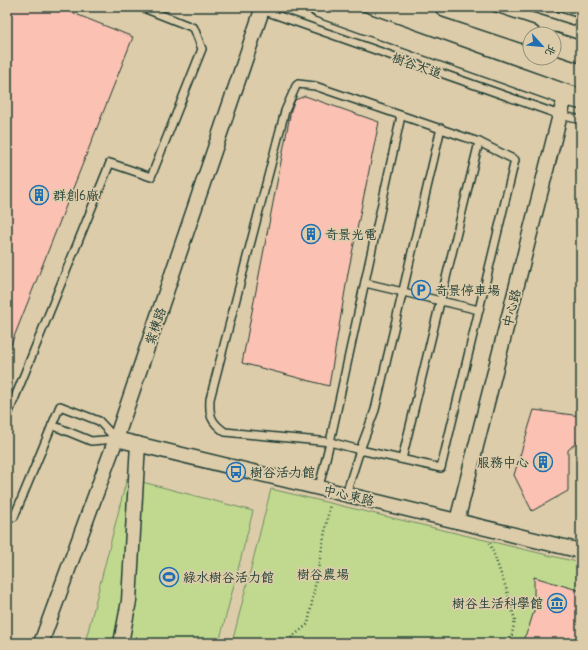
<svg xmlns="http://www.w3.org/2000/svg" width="588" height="650" font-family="'Comic Neue','LXGW WenKai TC',sans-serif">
<rect width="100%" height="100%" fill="#dca"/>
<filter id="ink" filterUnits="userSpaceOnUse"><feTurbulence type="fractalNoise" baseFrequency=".025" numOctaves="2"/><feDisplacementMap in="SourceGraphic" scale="8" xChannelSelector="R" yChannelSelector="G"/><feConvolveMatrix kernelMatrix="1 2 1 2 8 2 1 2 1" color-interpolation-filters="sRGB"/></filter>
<g filter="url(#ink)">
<!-- green -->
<g fill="#c0d98f" stroke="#708b62">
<path d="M 127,478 L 253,511 L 219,643 L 85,643 Z"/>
<path d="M 271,489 L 581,563 L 581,643 L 232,643 Z"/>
</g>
<!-- building -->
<g fill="#fbc1b2" stroke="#1f3d34">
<path d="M 7,7 L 58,7 L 133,37 L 8,352 Z"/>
<path d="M 305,96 L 379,122 L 348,273 L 329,386 L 242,363 L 291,110 L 295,100 Z"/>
<path d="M 534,410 L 581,416 L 581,438 L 568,450 L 568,491 L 532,511 L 514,475 Z"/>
<path d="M 534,577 L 581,591 L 581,643 L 521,643 L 528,630 L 534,611 Z"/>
</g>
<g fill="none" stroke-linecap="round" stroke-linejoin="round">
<!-- lane casing -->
<g stroke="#1f3d34" stroke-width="10">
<g id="lane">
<path d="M 530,7 L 581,23"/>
<path d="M 262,10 L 560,115 L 581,120"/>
<path d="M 298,84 L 315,86 L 479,142 L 515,160 L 441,468 L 360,450 L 330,442 L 225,432 C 211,422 209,416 210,399 L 285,111 L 296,86 Z"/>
<path d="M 365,283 L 479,310"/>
<path d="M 7,417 L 110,163 L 151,177 L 202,49 L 194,28 L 141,7"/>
<path d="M 52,425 L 91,441 L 116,439"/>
<path d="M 402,459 L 479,142"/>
<path d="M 319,487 L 330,442 L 401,116"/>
<path d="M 346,494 L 360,450 L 375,410 L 441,128"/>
<path d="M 7,514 L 14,517 L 60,406 L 99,421 L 116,439"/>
</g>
</g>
<!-- street casing -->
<g stroke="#1f3d34" stroke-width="17">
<g id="street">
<path d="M 116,439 L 581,551"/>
<path d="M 457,521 L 560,115 L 566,95"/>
<path d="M 41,643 L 116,439 L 263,7"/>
<path d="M 121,643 L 129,601 L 138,444"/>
</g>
</g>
<!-- secondary casing -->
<g stroke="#1f3d34" stroke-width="23">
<g id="secondary">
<path d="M 319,7 L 566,95 L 581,99"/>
<path d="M 446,7 L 530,35"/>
<path d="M 554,43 L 581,52"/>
</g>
</g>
<!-- path -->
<g stroke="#1f3d34" stroke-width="2.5" stroke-dasharray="1 3" stroke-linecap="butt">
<path d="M 490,543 L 508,594 L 515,620 L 510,643"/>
<path d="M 285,643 L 308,624 L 330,504"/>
</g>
<!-- lane -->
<use href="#lane" stroke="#dca" stroke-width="7"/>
<!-- street -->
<use href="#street" stroke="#dca" stroke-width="14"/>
<!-- secondary -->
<use href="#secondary" stroke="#dca" stroke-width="20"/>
</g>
</g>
<!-- icons -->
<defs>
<g id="building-ring" transform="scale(1)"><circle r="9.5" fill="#dca" stroke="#1f6fb2" stroke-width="1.5"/><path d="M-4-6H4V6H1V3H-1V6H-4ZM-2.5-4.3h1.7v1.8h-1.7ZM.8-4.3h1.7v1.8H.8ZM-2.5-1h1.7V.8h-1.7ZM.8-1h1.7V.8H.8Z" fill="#1f6fb2"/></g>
<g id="parking-ring" transform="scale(1)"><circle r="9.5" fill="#dca" stroke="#1f6fb2" stroke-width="1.5"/><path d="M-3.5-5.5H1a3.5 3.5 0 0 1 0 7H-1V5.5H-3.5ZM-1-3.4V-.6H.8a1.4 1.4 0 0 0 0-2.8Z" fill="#1f6fb2"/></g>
<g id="bus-ring" transform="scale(1)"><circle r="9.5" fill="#dca" stroke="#1f6fb2" stroke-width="1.5"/><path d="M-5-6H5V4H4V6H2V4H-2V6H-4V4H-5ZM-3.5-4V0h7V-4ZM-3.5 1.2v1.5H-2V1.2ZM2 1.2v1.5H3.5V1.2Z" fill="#1f6fb2"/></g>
<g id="stadium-ring" transform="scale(1)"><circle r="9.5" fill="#dca" stroke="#1f6fb2" stroke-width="1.5"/><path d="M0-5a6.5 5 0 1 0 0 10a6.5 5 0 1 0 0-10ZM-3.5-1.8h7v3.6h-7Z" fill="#1f6fb2"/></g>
<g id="museum-ring" transform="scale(1)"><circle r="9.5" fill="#dca" stroke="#1f6fb2" stroke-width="1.5"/><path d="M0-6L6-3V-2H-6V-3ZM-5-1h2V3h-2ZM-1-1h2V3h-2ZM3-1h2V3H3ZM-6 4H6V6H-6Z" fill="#1f6fb2"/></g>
</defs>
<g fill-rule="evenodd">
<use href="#building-ring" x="39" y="195"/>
<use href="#building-ring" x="311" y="234"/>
<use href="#parking-ring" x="421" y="290"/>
<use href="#building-ring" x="543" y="462"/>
<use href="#bus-ring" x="236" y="472"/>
<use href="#stadium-ring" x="169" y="577"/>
<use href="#museum-ring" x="557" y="603"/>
</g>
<g text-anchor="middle" stroke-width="3.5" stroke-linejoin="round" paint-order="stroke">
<!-- street labels -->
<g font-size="13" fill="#1f3d34" stroke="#dca">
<text transform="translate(417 65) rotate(19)" y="5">樹谷大道</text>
<text transform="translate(511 308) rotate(-76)" y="5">中心路</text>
<text transform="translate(155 326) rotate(-71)" y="5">紫棟路</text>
<text transform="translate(349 495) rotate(13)" y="5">中心東路</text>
</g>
<!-- poi labels -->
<g font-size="13" fill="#1f3d34" stroke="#dca" text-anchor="start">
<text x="53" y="200">群創6廠</text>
<text x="325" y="239">奇景光電</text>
<text x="435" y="295">奇景停車場</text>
<text x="529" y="467" text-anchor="end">服務中心</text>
<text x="250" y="477">樹谷活力館</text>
<text x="183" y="582">綠水樹谷活力館</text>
<text x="543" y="608" text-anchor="end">樹谷生活科學館</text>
</g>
<!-- park labels -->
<g font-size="13" fill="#274539" stroke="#dca">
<text x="323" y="579">樹谷農場</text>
</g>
</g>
<!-- margin -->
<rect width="588" height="650" fill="none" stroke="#dca" stroke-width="24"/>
<rect x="12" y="12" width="564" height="626" fill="none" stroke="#1f3d34" stroke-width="1.5" filter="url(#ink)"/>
<!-- north arrow -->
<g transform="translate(542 46) rotate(117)"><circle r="19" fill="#ddccaa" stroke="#91937b"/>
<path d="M0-3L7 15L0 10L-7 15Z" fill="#1f6fb2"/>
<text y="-6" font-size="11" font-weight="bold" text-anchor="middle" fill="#1f3d34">北</text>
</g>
</svg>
